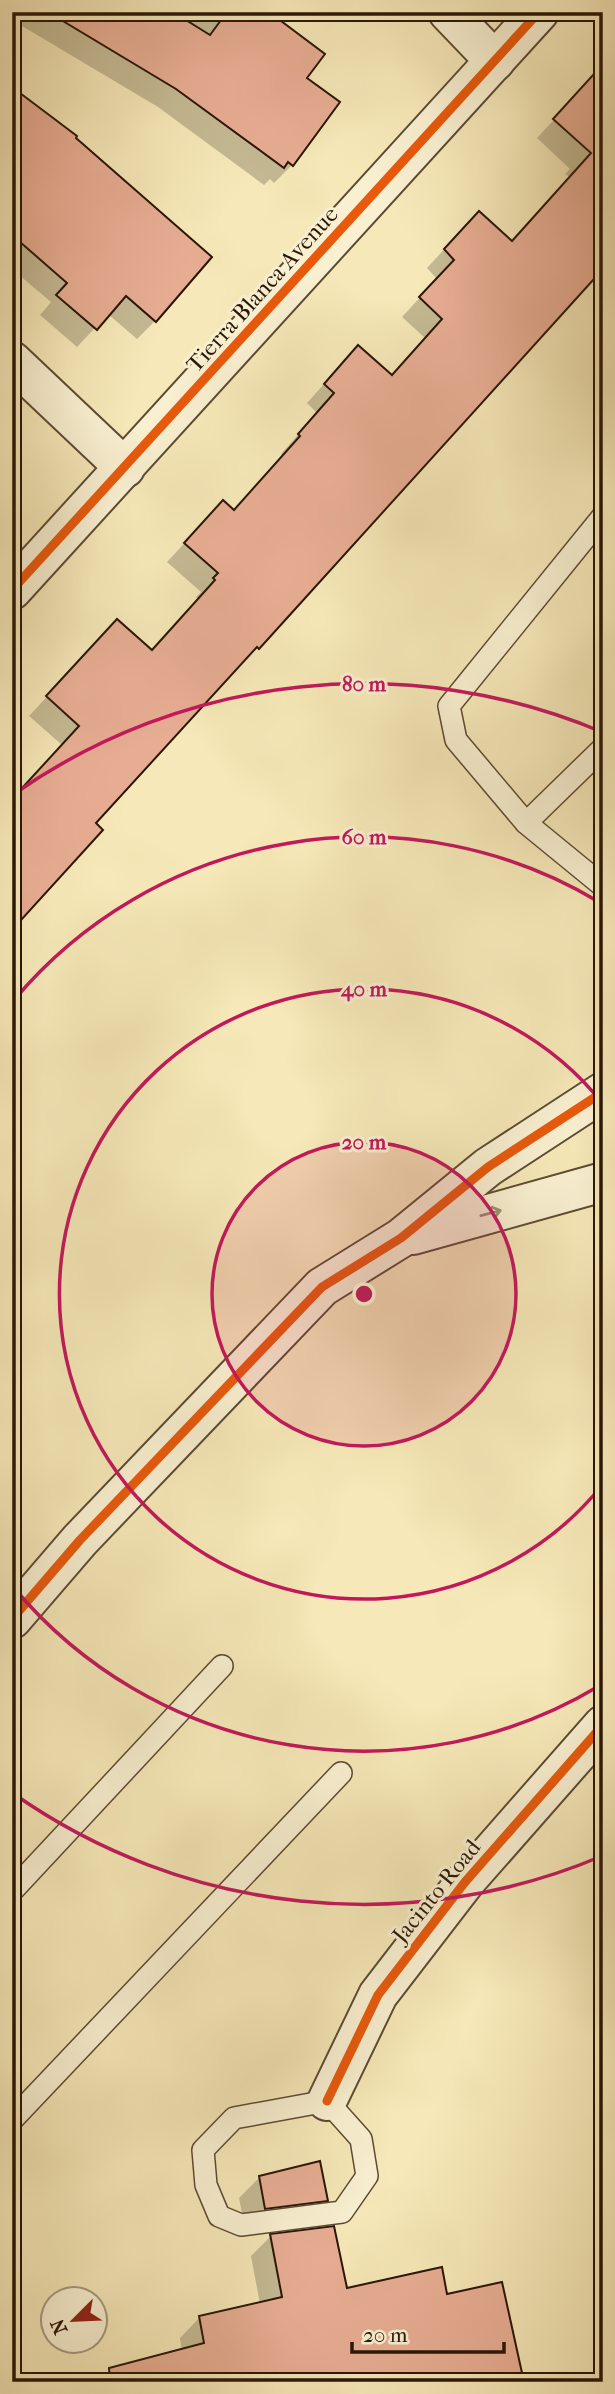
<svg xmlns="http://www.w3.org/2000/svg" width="615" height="2394" font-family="'IM FELL French Canon',serif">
<rect width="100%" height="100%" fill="#f6e8b8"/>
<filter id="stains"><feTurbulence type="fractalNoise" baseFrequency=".00286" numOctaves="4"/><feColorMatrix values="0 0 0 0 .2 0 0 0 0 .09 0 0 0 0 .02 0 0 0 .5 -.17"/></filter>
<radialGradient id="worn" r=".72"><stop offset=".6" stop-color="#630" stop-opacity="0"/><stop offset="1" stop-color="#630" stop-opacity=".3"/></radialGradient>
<!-- shadow -->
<g fill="#0003">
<path d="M 12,12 L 266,12 L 304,79 L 292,165 L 274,183 L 270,179 L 264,185 L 158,107 L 12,20 Z"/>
<path d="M 590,81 L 603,255 L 93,824 L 62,745 L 29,716 L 99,640 L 151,652 L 198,599 L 196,597 L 201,592 L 167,562 L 205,521 L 233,511 L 283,456 L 281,454 L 317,413 L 307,403 L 340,366 L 391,377 L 425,338 L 402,317 L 437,279 L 427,268 L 461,231 L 511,242 L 570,177 L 565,174 L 570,169 L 537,138 Z"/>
<path d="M 12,89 L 155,321 L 137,339 L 108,314 L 77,347 L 40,315 L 51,302 L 12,269 L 16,263 L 12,260 Z"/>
<path d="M 260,2177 L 327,2200 L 306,2220 L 245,2228 L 239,2198 Z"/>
<path d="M 271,2236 L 346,2290 L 446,2296 L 182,2351 L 180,2338 L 200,2317 L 260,2304 L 251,2256 Z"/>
<path d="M 603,2377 L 603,2382 L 580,2382 Z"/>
</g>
<!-- building -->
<g fill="#e7ad93" stroke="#2a1606" stroke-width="2">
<path d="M 48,12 L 173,12 L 210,35 L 227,12 L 269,12 L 325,54 L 307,78 L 340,102 L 293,166 L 288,162 L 284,168 L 176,89 Z"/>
<path d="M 603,64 L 603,269 L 259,649 L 257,647 L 96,823 L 103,830 L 12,930 L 12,799 L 79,726 L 46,696 L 117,619 L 152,650 L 215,580 L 213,578 L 218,573 L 184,543 L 223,500 L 234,510 L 300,436 L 298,434 L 334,393 L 324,384 L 358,345 L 392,375 L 442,319 L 419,297 L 454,260 L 444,249 L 479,211 L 512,241 L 591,153 L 553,119 Z"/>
<path d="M 12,87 L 77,136 L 76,138 L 212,257 L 156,322 L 126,296 L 97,330 L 56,295 L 67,283 L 12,235 Z"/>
<path d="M 320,2161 L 328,2201 L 265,2209 L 259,2176 Z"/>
<path d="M 334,2226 L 347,2288 L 442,2267 L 447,2294 L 502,2282 L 524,2382 L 110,2382 L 109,2368 L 204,2343 L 199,2316 L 282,2297 L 270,2234 Z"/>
</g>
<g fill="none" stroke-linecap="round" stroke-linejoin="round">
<!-- service casing -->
<g stroke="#5d4a32" stroke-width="24">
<g id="service">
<path d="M 603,516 L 449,706 L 456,740 L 526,823 L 603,886"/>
<path d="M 526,823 L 603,748"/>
<path d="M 12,1891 L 222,1666"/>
<path d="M 327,2101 L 361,2139 L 367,2176 L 342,2212 L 241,2225 L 219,2216 L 206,2185 L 203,2150 L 234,2118 Z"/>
<path d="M 12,2120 L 341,1773"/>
</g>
</g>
<!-- minor casing -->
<g stroke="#5d4a32" stroke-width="42">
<g id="minor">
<path d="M 448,12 L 495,61"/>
<path d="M 12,361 L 125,468"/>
<path d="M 12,590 L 539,12"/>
<path d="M 327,2101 L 378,1995 L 465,1882 L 603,1725"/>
</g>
</g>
<!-- tertiary casing -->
<g stroke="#5d4a32" stroke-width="42">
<g id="tertiary">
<path d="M 413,1235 L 603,1182"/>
<path d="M 12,1619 L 80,1540 L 322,1287 L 401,1238 L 488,1167 L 603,1092"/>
</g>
</g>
<!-- service -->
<use href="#service" stroke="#f9f0d1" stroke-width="21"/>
<!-- minor -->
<use href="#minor" stroke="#f9f0d1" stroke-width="38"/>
<!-- tertiary -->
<use href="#tertiary" stroke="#f9f0d1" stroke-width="38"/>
<!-- cycleway casing -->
<g stroke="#f9f0d1" stroke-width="13">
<g id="cycleway">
<path d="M 12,590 L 539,12"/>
<path d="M 12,1619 L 80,1540 L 322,1287 L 401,1238 L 488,1167 L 603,1092"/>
<path d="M 327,2101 L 378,1995 L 465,1882 L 603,1725"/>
</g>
</g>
<!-- cycleway -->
<use href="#cycleway" stroke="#e8590c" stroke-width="9"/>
</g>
<!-- one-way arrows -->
<defs><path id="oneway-shaft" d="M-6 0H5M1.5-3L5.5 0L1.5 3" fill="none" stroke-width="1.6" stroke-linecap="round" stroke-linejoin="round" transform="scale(1.75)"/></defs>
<use stroke="#9c8e76" href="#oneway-shaft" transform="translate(491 1213) rotate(-15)"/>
<!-- distance rings -->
<circle cx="364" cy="1294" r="152" fill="#c2185b" fill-opacity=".12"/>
<g fill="none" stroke="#c2185b" stroke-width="3.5">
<circle cx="364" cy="1294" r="152"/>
<path d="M603 1484A305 305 0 1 1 603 1104"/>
<path d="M599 1686A457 457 0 0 1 14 1588M14 1000A457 457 0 0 1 599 902"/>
<path d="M602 1856A610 610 0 0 1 14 1794M14 794A610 610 0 0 1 602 732"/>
</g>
<g text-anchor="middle" stroke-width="6" stroke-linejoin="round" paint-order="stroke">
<!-- street labels -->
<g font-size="23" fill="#2a1606" stroke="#f9f0d1">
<text transform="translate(262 289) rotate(-48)" y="8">Tierra Blanca Avenue</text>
<text transform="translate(436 1891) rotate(-51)" y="8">Jacinto Road</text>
</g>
</g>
<circle cx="364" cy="1294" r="10" fill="#c2185b" stroke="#f9f0d1" stroke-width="3.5"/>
<g font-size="21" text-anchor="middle" font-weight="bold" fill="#c2185b" stroke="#f9f0d1" stroke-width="6" stroke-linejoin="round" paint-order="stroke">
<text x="364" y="691">80 m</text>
<text x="364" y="844">60 m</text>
<text x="364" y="996">40 m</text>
<text x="364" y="1149">20 m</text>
</g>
<!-- margin -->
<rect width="615" height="2394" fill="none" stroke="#f6e8b8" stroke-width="42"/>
<rect x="14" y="14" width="587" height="2366" fill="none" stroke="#2a1606" stroke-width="3.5"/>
<rect x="21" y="21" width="573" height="2352" fill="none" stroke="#2a1606" stroke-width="2"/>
<!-- north arrow -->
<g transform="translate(74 2320) rotate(246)"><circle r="33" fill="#f9f0d1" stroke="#a69980" stroke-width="2"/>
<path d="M0-5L12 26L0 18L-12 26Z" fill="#8f2418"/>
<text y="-10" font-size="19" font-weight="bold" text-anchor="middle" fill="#2a1606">N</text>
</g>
<!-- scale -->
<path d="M352 2342v10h152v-10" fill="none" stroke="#2a1606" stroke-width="3.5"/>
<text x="363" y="2342" font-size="21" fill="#2a1606" stroke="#f9f0d1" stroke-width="5" paint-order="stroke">20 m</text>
<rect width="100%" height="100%" filter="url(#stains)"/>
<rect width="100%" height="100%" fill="url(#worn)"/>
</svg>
